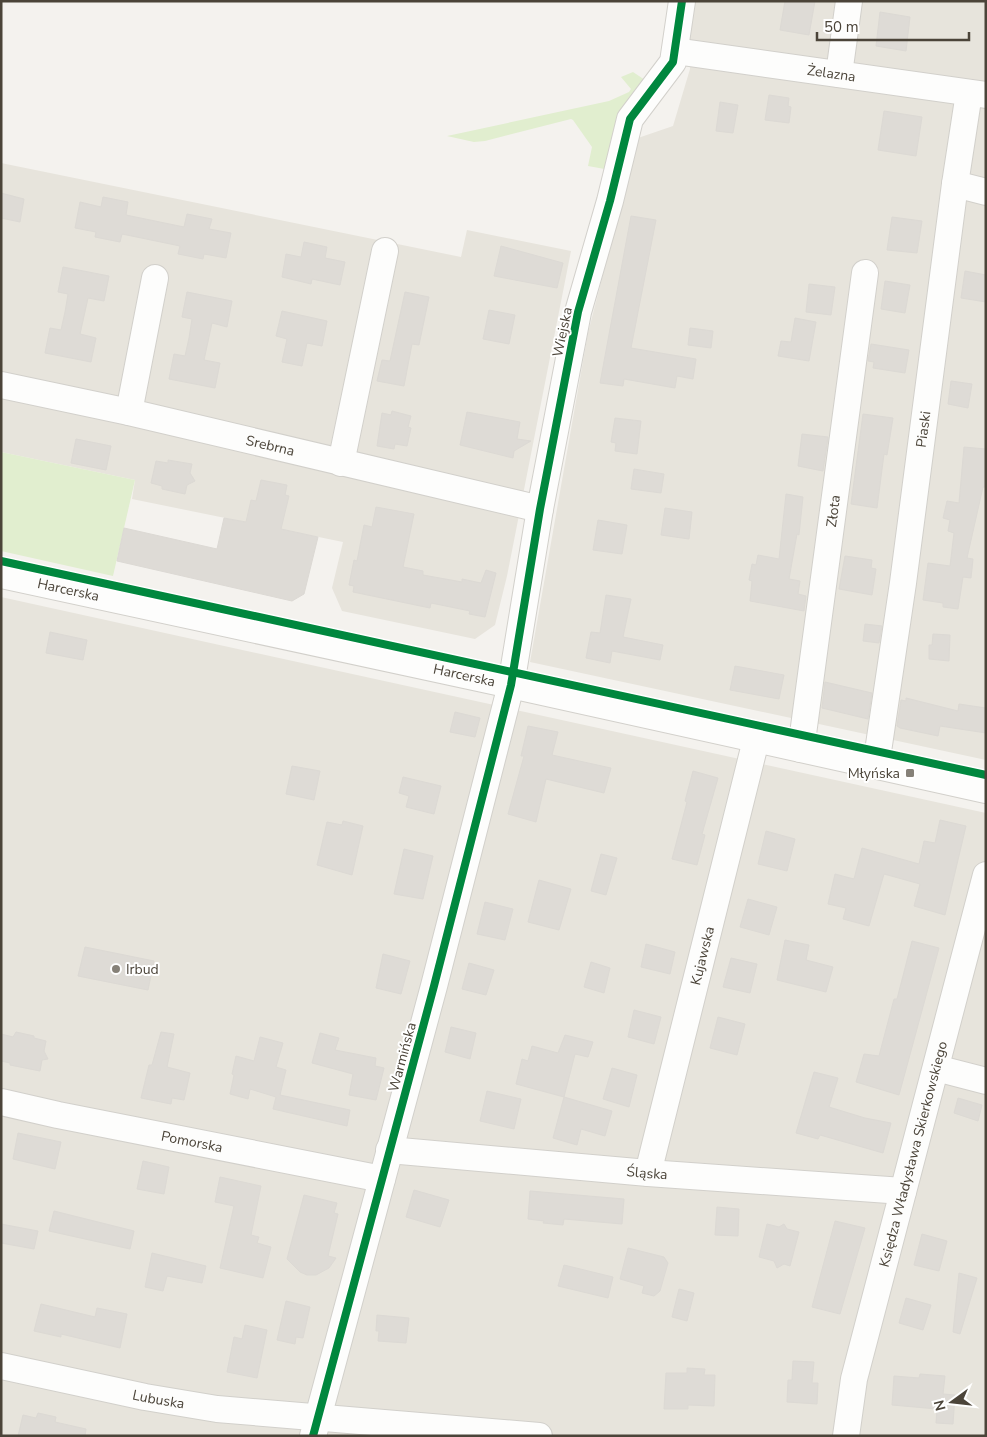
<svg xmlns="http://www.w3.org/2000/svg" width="987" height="1437" font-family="'Nunito Sans',sans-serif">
<rect width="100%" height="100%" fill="#f4f2ee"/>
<!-- residential -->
<g fill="#e7e4dc">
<path d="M 694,1 L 986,1 L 986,760 L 530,662 L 588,333 L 638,138 L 673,126 L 690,69 L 689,37 Z"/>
<path d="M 1,163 L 461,257 L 467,230 L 571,251 L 507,576 L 495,625 L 475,639 L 342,611 L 332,588 L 343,542 L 132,499 L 135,480 L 1,452 Z"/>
<path d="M 1,597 L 986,813 L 986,1436 L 1,1436 Z"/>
</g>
<!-- green -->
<g fill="#e1eecf">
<path d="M 633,72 L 651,84 L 610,170 L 588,166 L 592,147 L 573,120 L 571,119 L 485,141 L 474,142 L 447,136 L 609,101 L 629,92 L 631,89 L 621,77 Z"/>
<path d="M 1,452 L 135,480 L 113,576 L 1,551 Z"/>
</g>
<!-- building -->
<g fill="#dedbd6" stroke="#dcd9d4">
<path d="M 785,1 L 815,1 L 809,35 L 780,30 Z"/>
<path d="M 880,12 L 910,17 L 906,51 L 876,46 Z"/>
<path d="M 769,95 L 789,98 L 788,106 L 791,107 L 789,123 L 765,120 Z"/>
<path d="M 720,102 L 738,105 L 733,133 L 716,131 Z"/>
<path d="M 884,111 L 922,117 L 916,156 L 878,150 Z"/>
<path d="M 1,193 L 24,199 L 20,222 L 1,218 Z"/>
<path d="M 103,197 L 128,202 L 126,215 L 184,227 L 187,214 L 212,219 L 209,229 L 231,233 L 226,258 L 204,254 L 203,259 L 178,254 L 180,246 L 122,234 L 120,242 L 95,237 L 96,232 L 75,228 L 80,202 L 101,207 Z"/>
<path d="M 631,216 L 656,220 L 631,348 L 696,359 L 693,379 L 677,376 L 675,388 L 624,379 L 623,386 L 600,383 Z"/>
<path d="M 892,217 L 922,221 L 917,253 L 887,250 Z"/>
<path d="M 304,242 L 327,247 L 325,258 L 345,262 L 340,285 L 312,279 L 311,284 L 282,277 L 286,254 L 301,257 Z"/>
<path d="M 501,246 L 563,263 L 557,288 L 494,276 Z"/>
<path d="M 63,267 L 109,276 L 104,301 L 88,298 L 80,334 L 96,338 L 91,362 L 45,353 L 50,328 L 61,330 L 65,312 L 68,294 L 58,292 Z"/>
<path d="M 965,271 L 986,275 L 986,302 L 961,298 Z"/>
<path d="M 885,281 L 910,285 L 905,313 L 881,309 Z"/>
<path d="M 809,284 L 835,287 L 831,315 L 806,312 Z"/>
<path d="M 187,292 L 232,301 L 227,327 L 212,323 L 204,360 L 220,363 L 215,388 L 169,379 L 174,354 L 185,356 L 189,338 L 192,319 L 182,317 Z"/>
<path d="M 405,292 L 429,297 L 419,345 L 412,344 L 404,386 L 377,381 L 382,360 L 390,361 Z"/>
<path d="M 489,310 L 515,315 L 509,344 L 483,339 Z"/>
<path d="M 282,311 L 327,321 L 322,346 L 307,343 L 302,366 L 282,362 L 287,339 L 276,336 Z"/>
<path d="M 795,318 L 816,322 L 809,361 L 778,356 L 781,341 L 791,342 Z"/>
<path d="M 690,328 L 713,331 L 711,348 L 688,345 Z"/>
<path d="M 871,344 L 909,350 L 905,373 L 873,368 L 874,362 L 868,361 Z"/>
<path d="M 951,381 L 972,384 L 968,408 L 948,404 Z"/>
<path d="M 392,411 L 411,416 L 408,427 L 411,428 L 407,446 L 395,444 L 394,449 L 377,446 L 382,413 L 391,415 Z"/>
<path d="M 467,412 L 520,422 L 517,439 L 531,441 L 514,451 L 513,458 L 460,445 Z"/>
<path d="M 863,414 L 893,418 L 887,455 L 884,454 L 877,508 L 851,504 Z"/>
<path d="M 615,418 L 641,421 L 637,454 L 615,451 L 616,443 L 611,442 Z"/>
<path d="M 802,434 L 828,437 L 823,471 L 798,466 Z"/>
<path d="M 76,439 L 111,446 L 106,470 L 71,463 Z"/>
<path d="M 964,447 L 986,449 L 986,487 L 983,487 L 967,558 L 973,559 L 971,578 L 963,577 L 958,609 L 943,607 L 943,603 L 923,600 L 928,563 L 950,566 L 954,533 L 948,531 L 950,520 L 943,518 L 947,501 L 959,503 Z"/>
<path d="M 168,460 L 192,464 L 190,473 L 195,481 L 187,485 L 185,494 L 162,489 L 162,486 L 151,483 L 156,461 L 168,463 Z"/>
<path d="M 634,469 L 664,474 L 661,493 L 631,489 Z"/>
<path d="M 261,480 L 287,485 L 285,495 L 289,496 L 281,529 L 318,537 L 304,594 L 292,601 L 117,561 L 124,528 L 217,549 L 224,518 L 246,522 L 251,500 L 256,501 Z"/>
<path d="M 786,494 L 803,497 L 799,535 L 797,534 L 789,579 L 800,581 L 798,594 L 806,596 L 804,611 L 750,601 L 752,581 L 749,580 L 752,564 L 756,565 L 758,555 L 779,559 Z"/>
<path d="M 376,507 L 414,514 L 403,567 L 423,571 L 423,575 L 462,582 L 462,579 L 481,583 L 486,570 L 496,573 L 485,617 L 469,614 L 470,611 L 431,603 L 430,608 L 353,592 L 354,586 L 349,585 L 354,560 L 357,561 L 364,525 L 372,527 Z"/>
<path d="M 665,508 L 692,512 L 689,539 L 661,535 Z"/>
<path d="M 598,520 L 627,525 L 622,554 L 593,550 Z"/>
<path d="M 845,556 L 872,560 L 871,568 L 876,569 L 872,595 L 839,589 Z"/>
<path d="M 606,595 L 631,599 L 623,637 L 663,645 L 660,660 L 612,651 L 610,663 L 586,658 L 591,632 L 600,633 Z"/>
<path d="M 865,624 L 882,626 L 879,643 L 863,641 Z"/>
<path d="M 50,632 L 87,640 L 83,660 L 46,653 Z"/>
<path d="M 933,634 L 950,635 L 949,661 L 929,659 L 929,645 L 932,645 Z"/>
<path d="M 735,666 L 784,675 L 779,699 L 730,690 Z"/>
<path d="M 825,682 L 872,693 L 868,719 L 822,708 Z"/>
<path d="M 906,698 L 958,711 L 959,704 L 986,708 L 986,733 L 940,726 L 938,736 L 900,728 L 897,726 L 901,700 L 906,701 Z"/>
<path d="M 455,712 L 480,718 L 475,737 L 450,732 Z"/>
<path d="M 528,726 L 558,732 L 552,755 L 611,768 L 604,793 L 546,779 L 536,822 L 508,814 L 524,756 L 521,756 Z"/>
<path d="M 292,766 L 320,771 L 314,800 L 286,794 Z"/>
<path d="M 693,771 L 718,778 L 702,834 L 705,835 L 697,865 L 672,859 L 687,802 L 685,801 Z"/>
<path d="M 403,777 L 441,786 L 434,814 L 406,807 L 409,796 L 399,793 Z"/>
<path d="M 940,820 L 966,826 L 945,915 L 914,906 L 920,884 L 884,874 L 869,926 L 843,919 L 846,908 L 828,904 L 835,874 L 854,879 L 862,848 L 919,864 L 924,841 L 935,843 Z"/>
<path d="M 343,821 L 363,826 L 352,875 L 317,865 L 327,822 L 342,825 Z"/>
<path d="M 766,831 L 795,839 L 787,871 L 758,864 Z"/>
<path d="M 404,849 L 433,856 L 423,899 L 394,894 Z"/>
<path d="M 601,854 L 617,858 L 606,895 L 591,891 Z"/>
<path d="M 539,880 L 571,889 L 559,930 L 528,922 Z"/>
<path d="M 748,899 L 777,907 L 769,935 L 740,927 Z"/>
<path d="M 485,902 L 513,909 L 505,940 L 477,934 Z"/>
<path d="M 785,940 L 809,945 L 806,960 L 833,967 L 826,992 L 777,980 Z"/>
<path d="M 912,941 L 939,948 L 899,1095 L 856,1082 L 864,1054 L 879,1056 L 894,999 L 897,999 Z"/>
<path d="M 646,944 L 675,952 L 670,974 L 641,967 Z"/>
<path d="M 85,947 L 154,961 L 148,990 L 78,976 Z"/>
<path d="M 383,954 L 410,961 L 401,994 L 376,988 Z"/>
<path d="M 731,958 L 757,964 L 750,993 L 723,987 Z"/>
<path d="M 591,962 L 610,968 L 604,993 L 584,987 Z"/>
<path d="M 469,963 L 494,970 L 486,995 L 462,989 Z"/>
<path d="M 634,1010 L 661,1017 L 654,1044 L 628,1037 Z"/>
<path d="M 718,1017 L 745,1024 L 737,1055 L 710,1048 Z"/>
<path d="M 451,1027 L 476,1033 L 470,1059 L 445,1052 Z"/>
<path d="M 16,1032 L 34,1036 L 34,1038 L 46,1041 L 44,1051 L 48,1059 L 42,1060 L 40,1071 L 10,1065 L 10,1063 L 1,1061 L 1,1034 L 13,1037 Z"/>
<path d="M 161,1032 L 174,1034 L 167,1067 L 190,1073 L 184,1100 L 172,1098 L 171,1104 L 141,1098 L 149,1065 L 152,1065 Z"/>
<path d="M 320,1033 L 339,1038 L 335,1050 L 376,1058 L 375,1066 L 384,1068 L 376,1100 L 349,1095 L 353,1074 L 312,1063 Z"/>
<path d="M 565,1035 L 593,1042 L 588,1057 L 575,1054 L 564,1097 L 516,1084 L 522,1059 L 528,1061 L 532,1046 L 558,1053 Z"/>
<path d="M 260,1037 L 283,1043 L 276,1067 L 286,1070 L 280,1095 L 350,1110 L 347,1126 L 273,1109 L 276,1097 L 250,1089 L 248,1099 L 230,1094 L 234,1075 L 232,1074 L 236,1056 L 254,1061 Z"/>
<path d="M 612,1068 L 637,1075 L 629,1107 L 603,1099 Z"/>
<path d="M 814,1072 L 838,1078 L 829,1107 L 865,1118 L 891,1123 L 883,1153 L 820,1135 L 818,1139 L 796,1133 Z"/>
<path d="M 487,1091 L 521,1099 L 514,1129 L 480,1121 Z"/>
<path d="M 564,1097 L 612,1111 L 605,1136 L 581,1129 L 577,1145 L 553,1138 Z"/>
<path d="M 958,1098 L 982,1105 L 978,1121 L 954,1113 Z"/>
<path d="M 18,1133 L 61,1142 L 55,1169 L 13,1159 Z"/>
<path d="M 143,1161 L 169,1167 L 164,1194 L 137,1189 Z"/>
<path d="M 220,1177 L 261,1186 L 251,1235 L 259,1237 L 257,1243 L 271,1247 L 263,1278 L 220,1268 L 234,1206 L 215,1202 Z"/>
<path d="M 414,1190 L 449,1200 L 440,1227 L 406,1217 Z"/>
<path d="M 530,1191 L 624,1199 L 622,1224 L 564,1219 L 563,1225 L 543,1223 L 544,1221 L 528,1219 Z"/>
<path d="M 304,1195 L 337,1203 L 334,1213 L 338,1214 L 328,1256 L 336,1258 L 329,1268 L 316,1275 L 307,1275 L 300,1272 L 287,1259 Z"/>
<path d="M 717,1207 L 739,1209 L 738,1236 L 715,1235 Z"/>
<path d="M 54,1211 L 134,1231 L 130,1249 L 49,1231 Z"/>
<path d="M 835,1221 L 865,1228 L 840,1314 L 812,1307 Z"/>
<path d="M 1,1224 L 38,1231 L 34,1249 L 1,1243 Z"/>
<path d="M 767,1224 L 779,1227 L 784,1224 L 787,1229 L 799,1232 L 790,1266 L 784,1264 L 777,1268 L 774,1261 L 759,1257 Z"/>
<path d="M 922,1234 L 947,1241 L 939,1271 L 914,1265 Z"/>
<path d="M 628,1248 L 664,1257 L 668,1263 L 660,1291 L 654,1296 L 642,1293 L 644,1286 L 620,1279 Z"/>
<path d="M 152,1253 L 206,1266 L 202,1283 L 167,1276 L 163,1291 L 145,1287 Z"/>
<path d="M 564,1265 L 613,1277 L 608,1298 L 558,1286 Z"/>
<path d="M 959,1273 L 977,1278 L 960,1334 L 953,1332 Z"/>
<path d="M 679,1289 L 694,1293 L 687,1321 L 672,1317 Z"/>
<path d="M 906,1298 L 931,1305 L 923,1330 L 899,1323 Z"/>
<path d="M 286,1301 L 310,1307 L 303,1338 L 296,1337 L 295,1344 L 277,1340 Z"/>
<path d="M 41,1304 L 95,1317 L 97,1308 L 127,1314 L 120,1348 L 61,1334 L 61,1337 L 34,1331 Z"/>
<path d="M 377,1315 L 409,1318 L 406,1343 L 378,1341 L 379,1331 L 376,1331 Z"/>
<path d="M 245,1325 L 267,1330 L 257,1378 L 227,1372 L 234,1337 L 242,1339 Z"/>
<path d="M 793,1361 L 814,1362 L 812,1383 L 818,1383 L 817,1404 L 787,1402 L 788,1380 L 792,1380 Z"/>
<path d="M 687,1368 L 705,1369 L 704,1375 L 715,1375 L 714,1406 L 688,1405 L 688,1409 L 664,1409 L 666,1373 L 687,1373 Z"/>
<path d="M 920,1374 L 945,1376 L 943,1394 L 955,1395 L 953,1424 L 936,1423 L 937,1409 L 892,1405 L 894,1376 L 919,1378 Z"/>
<path d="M 38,1413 L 56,1417 L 55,1422 L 86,1429 L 85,1436 L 18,1436 L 23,1415 L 36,1418 Z"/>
</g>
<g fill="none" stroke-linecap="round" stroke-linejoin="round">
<!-- minor casing -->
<g stroke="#d2d0cb" stroke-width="28">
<g id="minor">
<path id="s1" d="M 675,51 L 986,95"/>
<path d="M 839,74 L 849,1"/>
<path d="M 955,184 L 986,192"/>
<path id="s2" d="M 1,385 L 129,412 L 540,509"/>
<path d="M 129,412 L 155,278"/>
<path d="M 341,463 L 385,251"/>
<path id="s3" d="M 1,575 L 511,685 L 986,790"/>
<path id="s4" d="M 801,749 L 865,273"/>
<path id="s5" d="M 876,765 L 903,583 L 955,184 L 969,93"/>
<path d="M 936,1068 L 986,1081"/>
<path id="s6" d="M 1,1102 L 58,1115 L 382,1179"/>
<path id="s7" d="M 389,1150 L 648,1173 L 903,1191"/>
<path id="s8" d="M 648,1173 L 756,740"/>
<path id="s9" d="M 1,1366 L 145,1397 L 217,1409 L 539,1436"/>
<path d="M 313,1436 L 434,986 L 511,685 L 540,509 L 578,312 L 610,201 L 630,119 L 673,62 L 682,1"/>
<path id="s10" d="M 846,1436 L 854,1379 L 986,875"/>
</g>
</g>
<!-- minor -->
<use href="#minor" stroke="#fdfdfc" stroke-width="26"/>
<!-- cycleway casing -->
<g stroke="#fff" stroke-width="11">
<g id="cycleway">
<path d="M 1,561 L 986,775"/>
<path d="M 313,1436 L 434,986 L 511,685 L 540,509 L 578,312 L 610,201 L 630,119 L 673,62 L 682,1"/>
</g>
</g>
<!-- cycleway -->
<use href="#cycleway" stroke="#00873e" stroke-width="8"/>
</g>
<!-- markers -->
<g fill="#868178" stroke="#fff" stroke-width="2">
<rect x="905" y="768" width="10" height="10" rx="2.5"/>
<circle cx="116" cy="969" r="5"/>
</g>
<g text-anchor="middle" stroke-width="4" stroke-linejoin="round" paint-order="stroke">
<!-- street labels -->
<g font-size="14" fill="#4b4439" stroke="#fff">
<text dy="5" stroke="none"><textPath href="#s1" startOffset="158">Żelazna</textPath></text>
<text transform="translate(562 332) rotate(-78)" y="5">Wiejska</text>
<text dy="5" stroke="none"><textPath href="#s5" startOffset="339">Piaski</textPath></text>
<text dy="5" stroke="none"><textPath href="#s2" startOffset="276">Srebrna</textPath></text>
<text dy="5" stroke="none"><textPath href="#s4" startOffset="240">Złota</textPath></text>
<text dy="5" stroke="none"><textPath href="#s3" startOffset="69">Harcerska</textPath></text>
<text dy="5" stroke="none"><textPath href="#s3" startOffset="474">Harcerska</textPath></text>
<text dy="5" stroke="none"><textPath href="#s8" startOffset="224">Kujawska</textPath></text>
<text transform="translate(402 1057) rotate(-75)" y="5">Warmińska</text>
<text dy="5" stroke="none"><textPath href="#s6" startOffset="195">Pomorska</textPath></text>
<text dy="5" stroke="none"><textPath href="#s10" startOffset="290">Księdza Władysława Skierkowskiego</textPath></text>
<text dy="5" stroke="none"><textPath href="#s7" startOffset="259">Śląska</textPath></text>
<text dy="5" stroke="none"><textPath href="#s9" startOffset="161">Lubuska</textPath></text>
</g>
<!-- poi labels -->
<g font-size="14" fill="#4b4439" stroke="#fff" text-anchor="end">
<text x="900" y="778">Młyńska</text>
<text x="126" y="974" text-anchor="start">Irbud</text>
</g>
</g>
<!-- border -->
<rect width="987" height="1437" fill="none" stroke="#4b4439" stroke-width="5"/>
<!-- north arrow -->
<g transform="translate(952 1402) rotate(255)" stroke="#ffffff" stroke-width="4" paint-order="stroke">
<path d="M0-4L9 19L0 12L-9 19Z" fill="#4b4439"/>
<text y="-8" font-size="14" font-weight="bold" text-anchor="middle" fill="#4b4439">N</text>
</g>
<!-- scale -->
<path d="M817 32v8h152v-8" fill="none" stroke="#4b4439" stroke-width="2.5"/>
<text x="824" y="32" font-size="15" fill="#4b4439" stroke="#ffffff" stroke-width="4" paint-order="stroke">50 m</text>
</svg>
